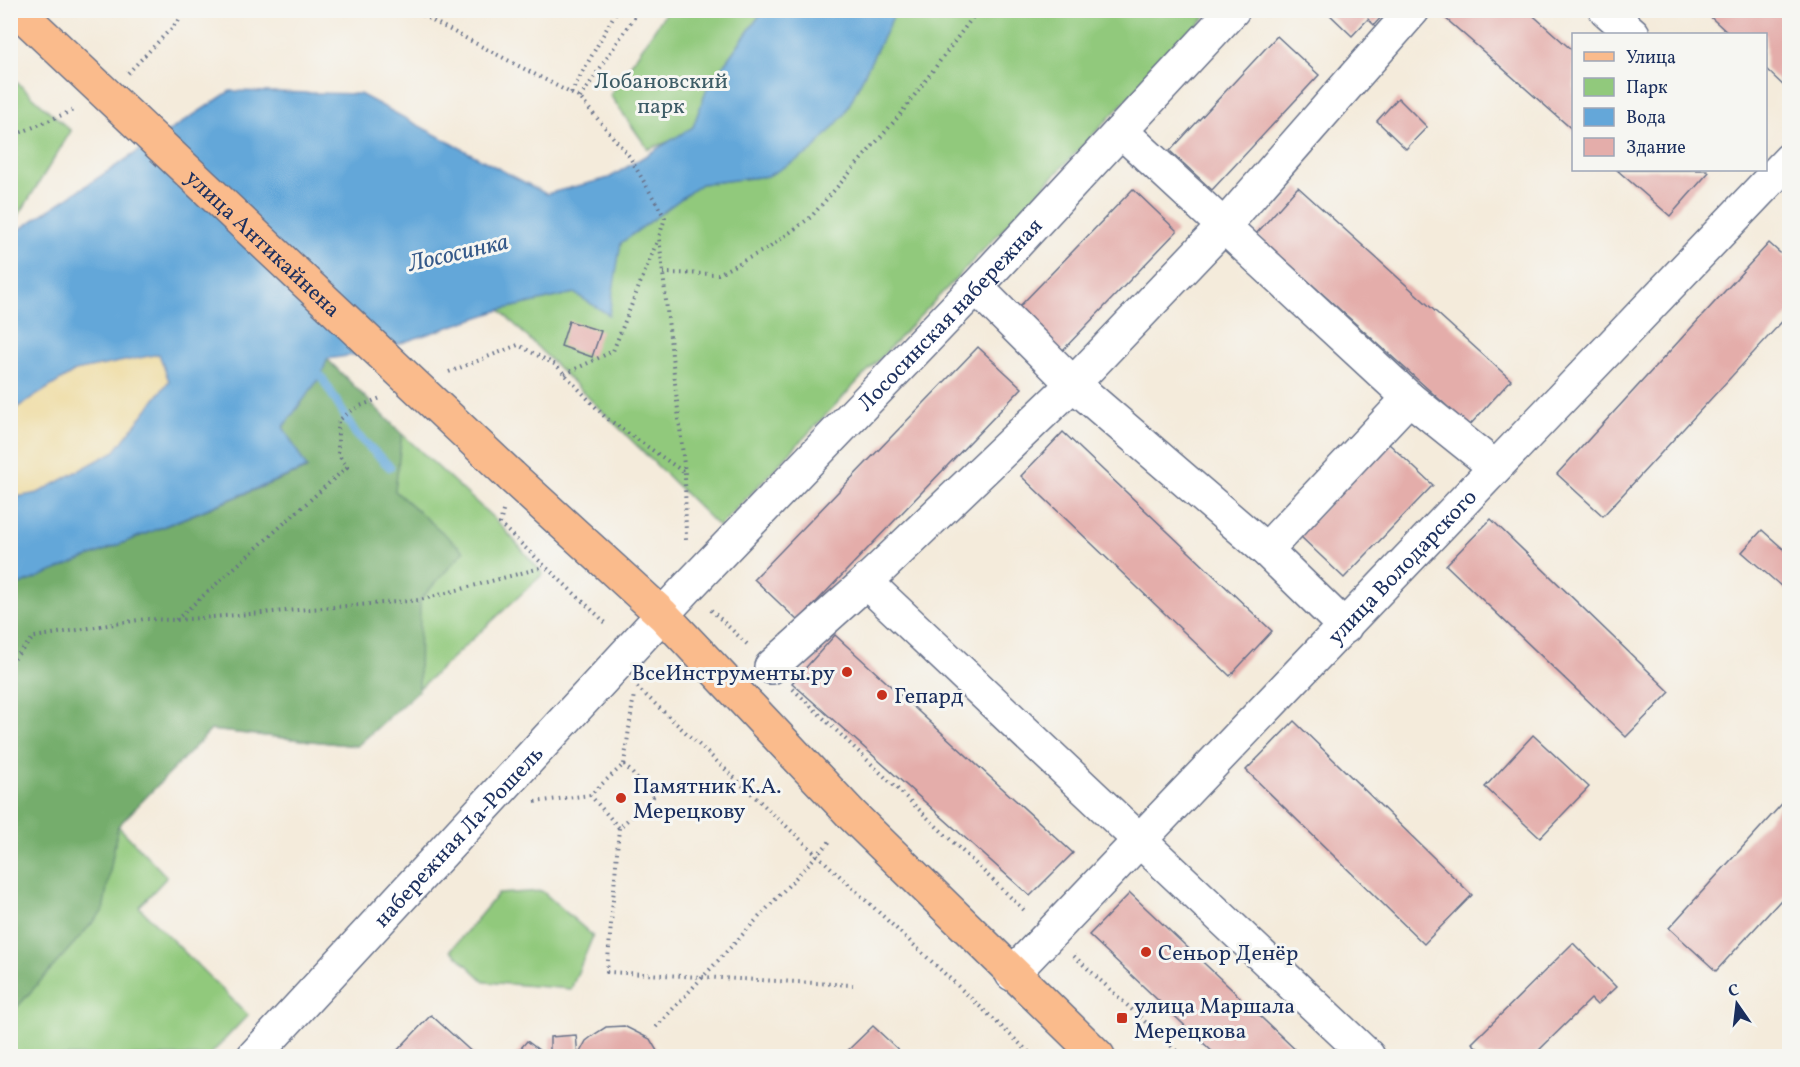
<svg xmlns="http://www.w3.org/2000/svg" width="1800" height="1067" font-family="Vollkorn,serif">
<rect width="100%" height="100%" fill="#f6f6f2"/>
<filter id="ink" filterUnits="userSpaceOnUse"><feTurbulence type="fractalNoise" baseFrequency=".0167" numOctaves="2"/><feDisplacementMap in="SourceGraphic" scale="12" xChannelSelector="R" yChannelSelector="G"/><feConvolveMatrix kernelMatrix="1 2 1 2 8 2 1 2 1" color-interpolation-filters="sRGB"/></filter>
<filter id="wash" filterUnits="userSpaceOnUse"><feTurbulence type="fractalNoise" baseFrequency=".008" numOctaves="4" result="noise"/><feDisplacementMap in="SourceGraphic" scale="24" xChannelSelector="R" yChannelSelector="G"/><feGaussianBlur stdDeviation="1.35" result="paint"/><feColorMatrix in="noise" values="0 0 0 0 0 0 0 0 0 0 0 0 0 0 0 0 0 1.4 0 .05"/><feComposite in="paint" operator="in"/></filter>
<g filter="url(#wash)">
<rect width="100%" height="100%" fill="#f4ebdb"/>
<!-- green -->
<g fill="#91c97c" stroke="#567c6d" stroke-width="1.5">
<path d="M 667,11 L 763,11 L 708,86 L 693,127 L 676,139 L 648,149 L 610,95 Z"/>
<path d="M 896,11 L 1211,11 L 719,527 L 500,310 L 574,293 L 617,262 L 621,243 L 701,184 L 768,176 L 844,115 Z"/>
<path d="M 11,77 L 71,131 L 11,228 Z"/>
<path d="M 327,359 L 402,434 L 500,524 L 543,574 L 357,746 L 211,730 L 118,826 L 167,877 L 139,907 L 248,1015 L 209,1056 L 11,1056 L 11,591 Z"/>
<path d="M 542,891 L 593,936 L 571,989 L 485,982 L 451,950 L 498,894 Z"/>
</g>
<!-- forest -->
<path fill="#74ad6c" stroke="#486e65" stroke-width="1.5" d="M 327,359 L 402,434 L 395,491 L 464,551 L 420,600 L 419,690 L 357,746 L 211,730 L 118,826 L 103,911 L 11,1014 L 10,595 L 14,587 L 307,469 L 283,427 L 321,376 Z"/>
<!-- sand -->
<path fill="#eeda9e" stroke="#84847e" stroke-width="1.5" d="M 160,353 L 169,381 L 115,451 L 38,493 L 11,498 L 10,422 L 13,410 L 75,371 Z"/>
<!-- water -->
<path fill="#64a7d9" stroke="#406b9c" stroke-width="1.5" d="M 763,11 L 896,11 L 844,115 L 811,152 L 768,176 L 701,184 L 621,243 L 609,315 L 574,293 L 500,310 L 374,352 L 327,359 L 321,376 L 283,427 L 307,468 L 14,587 L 11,591 L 11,498 L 38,493 L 115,451 L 169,381 L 159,354 L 75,371 L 13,410 L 11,422 L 11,235 L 230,91 L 360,94 L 546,194 L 609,178 L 693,127 L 708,86 Z"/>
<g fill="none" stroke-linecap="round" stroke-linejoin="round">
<!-- stream -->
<path stroke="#64a7d9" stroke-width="9" d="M 321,376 L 356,434 L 390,467"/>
</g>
<g id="blocks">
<!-- building -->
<g fill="#e4adaa">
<path d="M 1325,10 L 1380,10 L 1384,14 L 1374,25 L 1368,19 L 1352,36 Z"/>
<path d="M 1436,10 L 1527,10 L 1574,52 L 1574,131 Z"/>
<path d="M 1703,10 L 1790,10 L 1790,88 L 1788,90 L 1766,69 L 1766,34 L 1729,34 Z"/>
<path d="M 1277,36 L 1319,75 L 1212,190 L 1170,151 Z"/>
<path d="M 1398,98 L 1427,127 L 1406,149 L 1377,121 Z"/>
<path d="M 1617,170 L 1707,170 L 1709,172 L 1670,216 Z"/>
<path d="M 1298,187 L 1511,380 L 1469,426 L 1256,234 Z"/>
<path d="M 1133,189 L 1177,231 L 1062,351 L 1018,308 Z"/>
<path d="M 1769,243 L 1790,262 L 1790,313 L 1603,516 L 1557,474 Z"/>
<path d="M 569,321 L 601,331 L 592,357 L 561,346 Z"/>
<path d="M 978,347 L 1022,388 L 798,621 L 754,579 Z"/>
<path d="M 1063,432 L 1272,631 L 1230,676 L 1021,476 Z"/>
<path d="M 1388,443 L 1433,485 L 1344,578 L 1299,535 Z"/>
<path d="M 1491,519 L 1670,692 L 1626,737 L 1446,565 Z"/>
<path d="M 1762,530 L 1790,555 L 1790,594 L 1742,552 Z"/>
<path d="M 835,635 L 1073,853 L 1030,896 L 792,683 Z"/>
<path d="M 1294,721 L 1472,895 L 1424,944 L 1246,770 Z"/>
<path d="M 1533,735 L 1589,787 L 1540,838 L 1485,787 Z"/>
<path d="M 1790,795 L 1790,890 L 1716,971 L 1669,928 Z"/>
<path d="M 1130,893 L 1302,1056 L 1217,1056 L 1089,935 Z"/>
<path d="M 1573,943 L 1616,987 L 1597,1005 L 1591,999 L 1533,1056 L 1486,1056 L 1472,1043 Z"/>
<path d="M 431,1015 L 476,1056 L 392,1056 Z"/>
<path d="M 624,1026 L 650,1039 L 660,1056 L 514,1056 L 527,1041 L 543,1053 L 550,1051 L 550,1037 L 576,1035 L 578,1056 L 586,1041 L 595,1034 L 606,1027 Z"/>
<path d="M 873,1026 L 905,1056 L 842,1056 Z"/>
</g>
</g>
</g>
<g filter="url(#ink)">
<use href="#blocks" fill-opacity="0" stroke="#67718a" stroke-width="1.5"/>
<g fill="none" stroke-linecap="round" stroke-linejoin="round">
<!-- minor casing -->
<g stroke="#67718a" stroke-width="36">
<g id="minor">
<path d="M 1606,10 L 1633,34"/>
<path d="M 1121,131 L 1409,398 L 1495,467"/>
<path d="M 976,287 L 1073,384 L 1266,550 L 1345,627"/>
<path d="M 1266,550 L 1409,398"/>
<path d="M 866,582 L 1073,384 L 1223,227 L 1413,10"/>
<path d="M 771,667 L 866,582 L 1368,1056"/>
<path id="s1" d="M 1012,974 L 1790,159"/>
<path id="s2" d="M 254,1056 L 687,588 L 976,287 L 1233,10"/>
</g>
</g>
<!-- major casing -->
<g stroke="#67718a" stroke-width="36">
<path id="major" d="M 511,476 L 663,615 L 853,816 L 1098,1056"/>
</g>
<!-- path -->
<g stroke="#67718a" stroke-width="4" stroke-dasharray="1.5 4.5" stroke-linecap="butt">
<path d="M 412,10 L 580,98 L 629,156 L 665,218 L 659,237 L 685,474 L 686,542"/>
<path d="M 128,73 L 189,10"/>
<path d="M 571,93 L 617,10"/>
<path d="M 580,98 L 639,10"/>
<path d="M 10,137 L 76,109"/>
<path d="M 663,273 L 718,274 L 770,247 L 811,217 L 899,116 L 978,10"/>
<path d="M 449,372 L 518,345 L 556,365 L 605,417 L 685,473"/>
<path d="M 565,374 L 613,351 L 658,239"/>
<path d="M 503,511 L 500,524 L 608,625"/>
<path d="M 711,610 L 749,646"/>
<path d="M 176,620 L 347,467 L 338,454 L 338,421 L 355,408 L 383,397"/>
<path d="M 10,663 L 34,637 L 145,619 L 176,620 L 420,600 L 544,567"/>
<path d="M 637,687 L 1033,1056"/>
<path d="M 793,689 L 1026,912"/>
<path d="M 624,764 L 634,694"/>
<path d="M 535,802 L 590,795 L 624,764 L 653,797 L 619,828 L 590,795"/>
<path d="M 619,828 L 607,972 L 853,985"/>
<path d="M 1074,956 L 1182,1056"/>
<path d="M 656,1027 L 832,839"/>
</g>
<!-- minor -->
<use href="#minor" stroke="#fff" stroke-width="33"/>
<!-- major -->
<use href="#major" stroke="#fabb8c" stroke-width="33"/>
<!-- major-bridge casing -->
<g stroke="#67718a" stroke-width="36" stroke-linecap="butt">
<g id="major-bridge">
<path id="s3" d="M 17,10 L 511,476"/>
</g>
</g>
<!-- major-bridge -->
<use href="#major-bridge" stroke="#fabb8c" stroke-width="33"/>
</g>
</g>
<!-- markers -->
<g fill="#c8321e" stroke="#f6f6f2" stroke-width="2">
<circle cx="847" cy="672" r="6"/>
<circle cx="882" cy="695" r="6"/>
<circle cx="621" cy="798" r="6"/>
<circle cx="1146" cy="952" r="6"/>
<rect x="1116" y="1012" width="12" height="12" rx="3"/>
</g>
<g text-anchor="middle" stroke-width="6" stroke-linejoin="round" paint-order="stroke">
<!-- park labels -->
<g font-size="22" fill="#3e5d67" stroke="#f6f6f2">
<text x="661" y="88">Лобановский<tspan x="661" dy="25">парк</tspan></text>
</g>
<!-- street labels -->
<g font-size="22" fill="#1b2f5e" stroke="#f6f6f2">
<text dy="8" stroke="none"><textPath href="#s3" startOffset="339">улица Антикайнена</textPath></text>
<text dy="8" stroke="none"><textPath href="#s2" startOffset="1017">Лососинская набережная</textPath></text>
<text dy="8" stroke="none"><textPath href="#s1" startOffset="564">улица Володарского</textPath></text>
<text dy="8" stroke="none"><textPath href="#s2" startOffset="300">набережная Ла-Рошель</textPath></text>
</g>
<!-- poi labels -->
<g font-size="22" fill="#1b2f5e" stroke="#f6f6f2" text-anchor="start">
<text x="835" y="680" text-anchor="end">ВсеИнструменты.ру</text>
<text x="894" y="703">Гепард</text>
<text x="633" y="793">Памятник К.А.<tspan x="633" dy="25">Мерецкову</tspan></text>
<text x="1158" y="960">Сеньор Денёр</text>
<text x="1134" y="1013">улица Маршала<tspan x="1134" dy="25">Мерецкова</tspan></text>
</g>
<!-- water labels -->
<g font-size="24" font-style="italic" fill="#355989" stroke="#f6f6f2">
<text transform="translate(458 252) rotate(-13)" y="8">Лососинка</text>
</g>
</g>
<!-- margin -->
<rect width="1800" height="1067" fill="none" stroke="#f6f6f2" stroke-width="36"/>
<!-- legend -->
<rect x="1572" y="33" width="195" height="138" fill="#f6f6f2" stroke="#9ea6b7" stroke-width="1.5"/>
<rect x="1584" y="52" width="30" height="9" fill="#fabb8c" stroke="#9ea6b7" stroke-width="1.5"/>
<text x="1626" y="63" font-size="18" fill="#1b2f5e">Улица</text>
<rect x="1584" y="78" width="30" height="18" fill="#91c97c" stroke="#9ea6b7" stroke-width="1.5"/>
<text x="1626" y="93" font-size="18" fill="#1b2f5e">Парк</text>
<rect x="1584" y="108" width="30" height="18" fill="#64a7d9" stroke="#9ea6b7" stroke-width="1.5"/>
<text x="1626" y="123" font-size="18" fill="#1b2f5e">Вода</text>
<rect x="1584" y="138" width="30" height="18" fill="#e4adaa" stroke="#9ea6b7" stroke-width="1.5"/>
<text x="1626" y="153" font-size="18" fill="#1b2f5e">Здание</text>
<!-- north arrow -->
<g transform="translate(1737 1004) rotate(346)" stroke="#f6f6f2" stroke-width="4.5" paint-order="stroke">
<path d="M0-4.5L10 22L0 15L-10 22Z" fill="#1b2f5e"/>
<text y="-9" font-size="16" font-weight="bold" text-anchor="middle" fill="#1b2f5e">С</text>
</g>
</svg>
